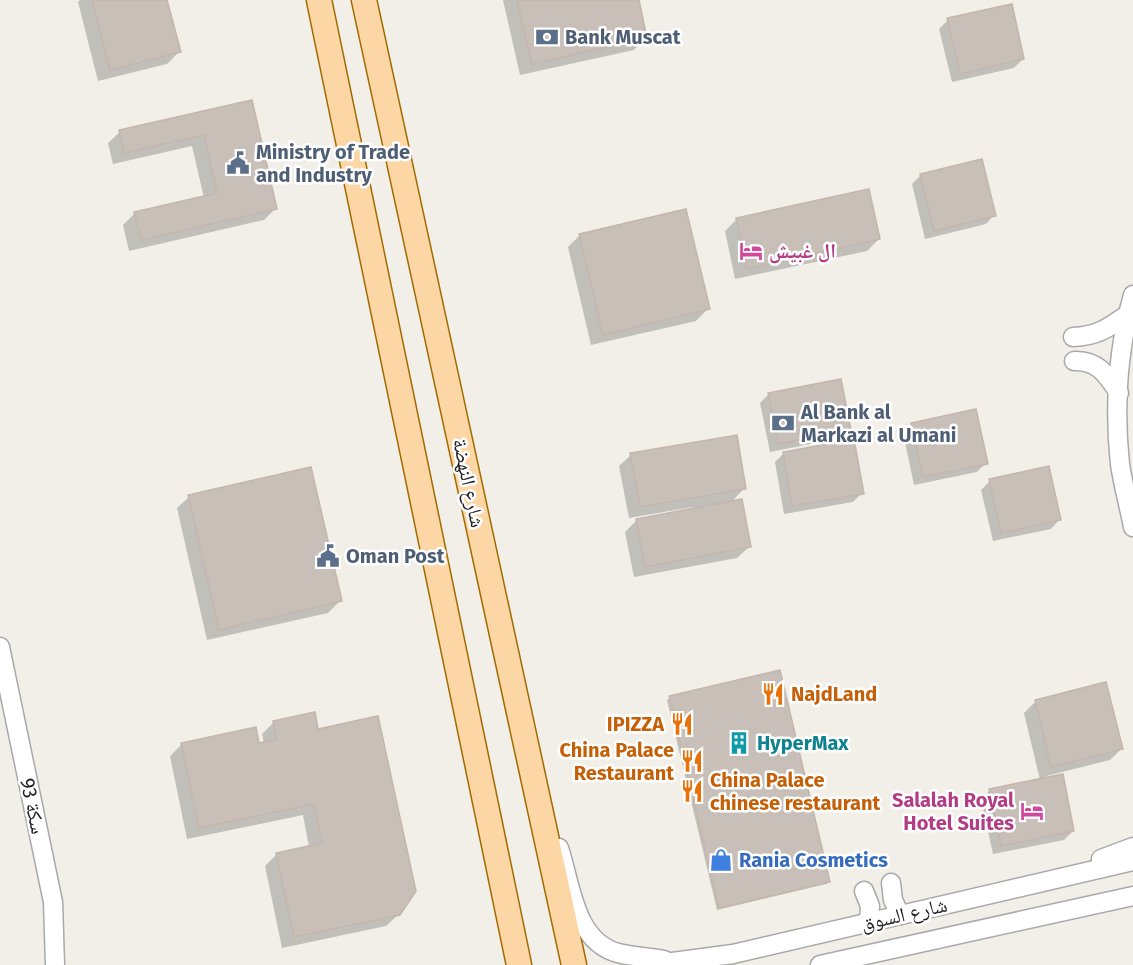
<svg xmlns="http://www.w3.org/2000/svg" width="1133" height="965" font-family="'Fira Sans','Noto Naskh Arabic',sans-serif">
<rect width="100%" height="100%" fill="#f2efe9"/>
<!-- shadow -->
<g fill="#0003">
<path d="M 80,0 L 166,0 L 179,52 L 167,64 L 98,81 L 78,2 Z"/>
<path d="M 503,0 L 637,0 L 645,38 L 634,50 L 520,75 Z"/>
<path d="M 948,20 L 1023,59 L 1014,68 L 952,82 L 939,29 Z"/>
<path d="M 251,102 L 276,208 L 264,220 L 129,251 L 123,225 L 135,213 L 204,198 L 192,146 L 113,164 L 108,143 L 120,132 Z"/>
<path d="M 981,161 L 994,215 L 986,224 L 925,239 L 912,184 L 920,176 Z"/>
<path d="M 736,220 L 879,239 L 867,251 L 735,279 L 725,231 Z"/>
<path d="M 580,235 L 708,309 L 696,321 L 591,345 L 568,247 Z"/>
<path d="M 768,395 L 849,429 L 841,438 L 770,452 L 760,403 Z"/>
<path d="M 912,425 L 986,463 L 977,472 L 914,485 L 903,433 Z"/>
<path d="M 783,454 L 862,493 L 853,502 L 784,514 L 775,462 Z"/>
<path d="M 631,455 L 745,488 L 730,503 L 749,547 L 737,558 L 634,577 L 625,532 L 637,520 L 694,510 L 693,507 L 629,518 L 619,466 Z"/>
<path d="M 990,481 L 1059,520 L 1051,529 L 993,541 L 981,490 Z"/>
<path d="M 189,497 L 340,601 L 328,613 L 207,640 L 177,508 Z"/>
<path d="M 1105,684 L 1122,748 L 1110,760 L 1046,776 L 1073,831 L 1064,840 L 993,854 L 981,799 L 990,790 L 1040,780 L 1024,713 L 1035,702 Z"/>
<path d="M 670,698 L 829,882 L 826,884 L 717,910 L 667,700 Z"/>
<path d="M 274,722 L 317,731 L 399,914 L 386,926 L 282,948 L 265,866 L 277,854 L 309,847 L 303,815 L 187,839 L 170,756 L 182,744 L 264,743 L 262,734 Z"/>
</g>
<!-- building -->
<g fill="#c7bfb8" stroke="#c4b6ab" stroke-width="1.5">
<path d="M 92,0 L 167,0 L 181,52 L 110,70 Z"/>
<path d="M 517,0 L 639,0 L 647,38 L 532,64 Z"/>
<path d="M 1012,4 L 1024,59 L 960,74 L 947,18 Z"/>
<path d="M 252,100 L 277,209 L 141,240 L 134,212 L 217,193 L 204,135 L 124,153 L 119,130 Z"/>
<path d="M 982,159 L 996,216 L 934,231 L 920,174 Z"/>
<path d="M 869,189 L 880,239 L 747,269 L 736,218 Z"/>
<path d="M 686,209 L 710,309 L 603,335 L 579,234 Z"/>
<path d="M 841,379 L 851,430 L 778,444 L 768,393 Z"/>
<path d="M 976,409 L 988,464 L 923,477 L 911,423 Z"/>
<path d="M 737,435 L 746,489 L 640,507 L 630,453 Z"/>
<path d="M 854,439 L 864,494 L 792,506 L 783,452 Z"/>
<path d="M 1049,466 L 1061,520 L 1001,533 L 989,479 Z"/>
<path d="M 311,467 L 342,601 L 219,630 L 188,495 Z"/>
<path d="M 742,499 L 751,547 L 645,567 L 636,519 Z"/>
<path d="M 780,670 L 830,882 L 719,908 L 669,696 Z"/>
<path d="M 1106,682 L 1123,749 L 1051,767 L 1035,700 Z"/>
<path d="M 315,712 L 318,729 L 378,716 L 416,891 L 400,915 L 294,937 L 276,853 L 322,843 L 314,804 L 199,828 L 181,743 L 256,727 L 259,743 L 277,739 L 273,721 Z"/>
<path d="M 1063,774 L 1074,831 L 1001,846 L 989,789 Z"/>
</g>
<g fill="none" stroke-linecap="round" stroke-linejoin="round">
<!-- minor casing -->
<g stroke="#a9a9a9" stroke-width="21">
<g id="minor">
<path d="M 1133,295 C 1118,349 1114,408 1120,464 C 1123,485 1129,506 1133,527"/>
<path d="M 1073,337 C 1098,336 1108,328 1128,314"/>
<path d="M 1074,361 C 1098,360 1107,375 1119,393"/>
<path d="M 0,647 L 53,902 L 55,965"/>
<path d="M 559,848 C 571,884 574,941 618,953 C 633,957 649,957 664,960"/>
<path d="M 1101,859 L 1133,847"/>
<path d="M 891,883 L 893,900 L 900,915"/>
<path d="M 864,891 L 870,906 L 869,922"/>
<path d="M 650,965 L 733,954 L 1133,861"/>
<path d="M 820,965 L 1133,896"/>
</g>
</g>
<!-- major casing -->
<g stroke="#a06b00" stroke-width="27">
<g id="major">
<path d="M 319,0 L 519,965"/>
<path d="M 364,0 L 574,965"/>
</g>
</g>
<!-- minor -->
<use href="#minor" stroke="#fff" stroke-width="18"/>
<!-- major -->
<use href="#major" stroke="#fcd6a4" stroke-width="24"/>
</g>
<!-- icons -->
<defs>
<g id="bank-bare" transform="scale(1.8)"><path d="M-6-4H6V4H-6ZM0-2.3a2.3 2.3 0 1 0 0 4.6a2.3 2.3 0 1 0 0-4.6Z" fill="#5c6f8a" stroke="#fff" stroke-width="2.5" paint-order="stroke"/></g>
<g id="civic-bare" transform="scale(1.8)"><path d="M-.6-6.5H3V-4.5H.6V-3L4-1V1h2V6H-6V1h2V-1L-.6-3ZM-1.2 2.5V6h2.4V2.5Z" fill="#5c6f8a" stroke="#fff" stroke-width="2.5" paint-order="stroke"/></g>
<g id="hotel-bare" transform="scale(1.8)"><path d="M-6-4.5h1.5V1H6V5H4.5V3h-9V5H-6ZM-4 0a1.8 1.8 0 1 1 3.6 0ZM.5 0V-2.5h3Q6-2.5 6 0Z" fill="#d1479c" stroke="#fff" stroke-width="2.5" paint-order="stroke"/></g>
<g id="restaurant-bare" transform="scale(1.8)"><path d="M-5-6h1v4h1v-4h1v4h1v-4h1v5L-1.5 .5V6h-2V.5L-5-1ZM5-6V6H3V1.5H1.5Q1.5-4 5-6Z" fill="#e8710a" stroke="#fff" stroke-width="2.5" paint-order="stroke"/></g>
<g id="building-bare" transform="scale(1.8)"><path d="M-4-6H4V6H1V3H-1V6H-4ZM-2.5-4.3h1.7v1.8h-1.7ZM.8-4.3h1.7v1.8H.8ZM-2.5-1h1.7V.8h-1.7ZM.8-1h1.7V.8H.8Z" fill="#0f9aa8" stroke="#fff" stroke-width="2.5" paint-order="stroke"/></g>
<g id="shop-bare" transform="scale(1.8)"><path d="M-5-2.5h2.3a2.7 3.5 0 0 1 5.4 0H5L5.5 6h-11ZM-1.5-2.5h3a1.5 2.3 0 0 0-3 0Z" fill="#3f7fe0" stroke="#fff" stroke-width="2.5" paint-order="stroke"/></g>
</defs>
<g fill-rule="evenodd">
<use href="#bank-bare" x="547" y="37"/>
<use href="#civic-bare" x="238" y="163"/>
<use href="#hotel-bare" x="751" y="251"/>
<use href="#bank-bare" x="783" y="423"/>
<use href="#civic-bare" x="328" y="556"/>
<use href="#restaurant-bare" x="773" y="694"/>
<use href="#restaurant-bare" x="682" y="724"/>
<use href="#building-bare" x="739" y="743"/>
<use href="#restaurant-bare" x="692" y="761"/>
<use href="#restaurant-bare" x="692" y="791"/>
<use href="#hotel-bare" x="1032" y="811"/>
<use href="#shop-bare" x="721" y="860"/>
</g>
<g text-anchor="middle" stroke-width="5" stroke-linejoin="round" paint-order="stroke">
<!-- service labels -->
<g font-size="20" font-weight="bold" fill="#4e5e75" stroke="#fff" text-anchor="start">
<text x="565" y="44">Bank Muscat</text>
<text x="256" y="159">Ministry of Trade<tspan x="256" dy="23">and Industry</tspan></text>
<text x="801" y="419">Al Bank al<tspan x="801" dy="23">Markazi al Umani</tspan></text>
<text x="346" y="563">Oman Post</text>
</g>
<!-- hotel labels -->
<g font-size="20" font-weight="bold" fill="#b23c85" stroke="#fff" text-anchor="start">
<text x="769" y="258">ال غبيش</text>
<text x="1014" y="807" text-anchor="end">Salalah Royal<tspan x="1014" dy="23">Hotel Suites</tspan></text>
</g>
<!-- street labels -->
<g font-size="20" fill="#222" stroke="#fff">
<text transform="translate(469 483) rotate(78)" y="7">شارع النهضة</text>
<text transform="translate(33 806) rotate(78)" y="7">سكة 93</text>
<text transform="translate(904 914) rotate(-13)" y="7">شارع السوق</text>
</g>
<!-- food labels -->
<g font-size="20" font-weight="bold" fill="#c56008" stroke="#fff" text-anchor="start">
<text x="791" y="701">NajdLand</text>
<text x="664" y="731" text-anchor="end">IPIZZA</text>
<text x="674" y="757" text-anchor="end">China Palace<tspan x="674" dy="23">Restaurant</tspan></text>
<text x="710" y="787">China Palace<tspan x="710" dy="23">chinese restaurant</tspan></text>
</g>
<!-- culture labels -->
<g font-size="20" font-weight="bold" fill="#0d838f" stroke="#fff" text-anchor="start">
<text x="757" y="750">HyperMax</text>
</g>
<!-- shop labels -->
<g font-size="20" font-weight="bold" fill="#366cbe" stroke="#fff" text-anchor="start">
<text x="739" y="867">Rania Cosmetics</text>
</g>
</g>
</svg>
